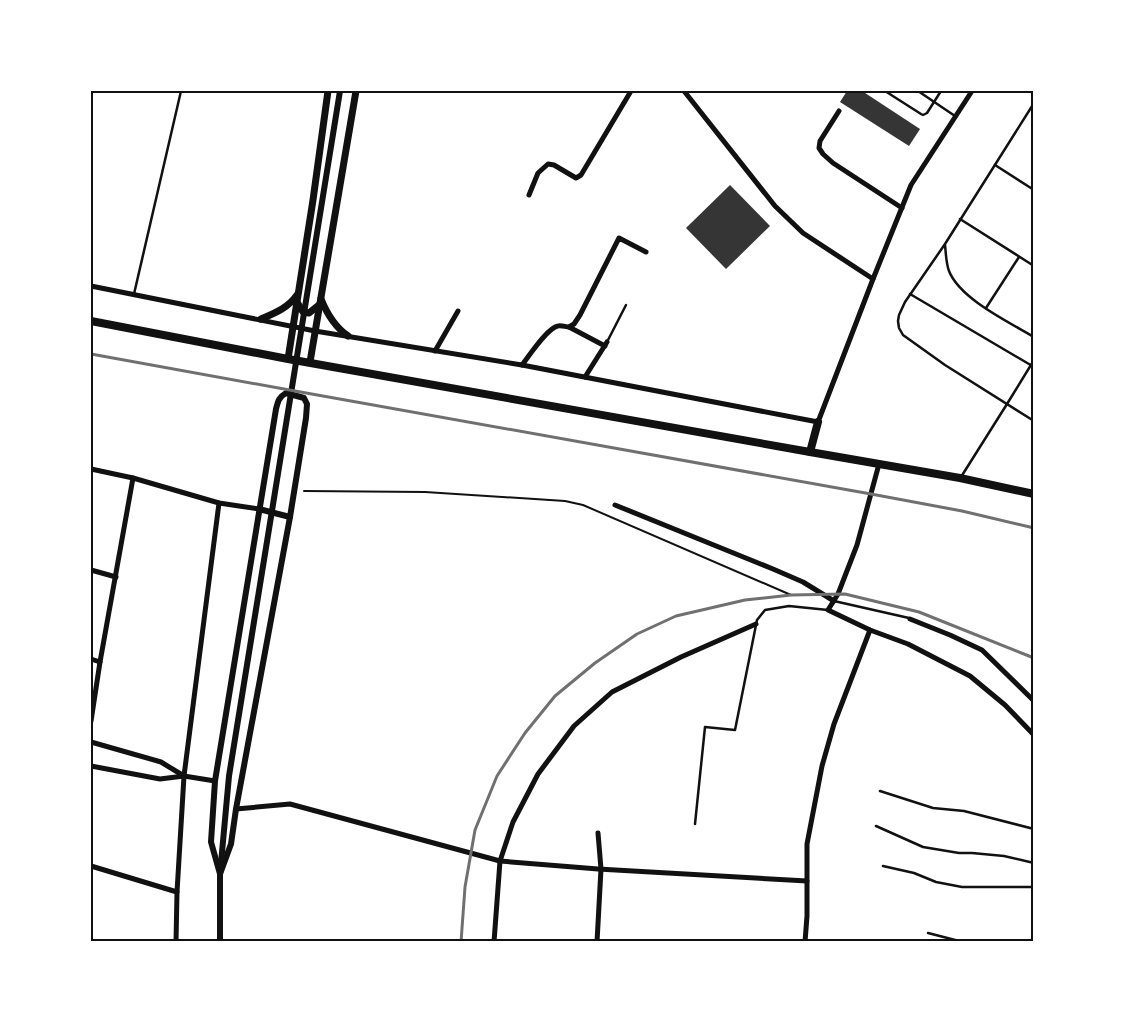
<svg xmlns="http://www.w3.org/2000/svg" width="1125" height="1033" font-family="Manrope,sans-serif">
<rect width="100%" height="100%" fill="#fff"/>
<!-- building -->
<g fill="#353535">
<path d="M 847,91 L 862,91 L 920,129 L 909,146 L 840,102 Z"/>
<path d="M 730,185 L 770,226 L 726,269 L 686,228 Z"/>
</g>
<g fill="none" stroke-linecap="round" stroke-linejoin="round">
<!-- path -->
<path stroke="#111" stroke-width="2" d="M 304,491 L 425,492 L 565,501 L 583,505 L 791,595"/>
<!-- service -->
<g stroke="#111" stroke-width="2.5">
<path d="M 885,91 L 921,114 L 923,115 L 927,113 L 941,91"/>
<path d="M 918,91 L 955,116"/>
<path d="M 1034,103 L 945,244 L 905,302 L 899,315 L 898,321 L 899,328 L 903,335 L 945,365 L 1034,421"/>
<path d="M 995,165 L 1034,190"/>
<path d="M 960,219 L 1034,266"/>
<path d="M 945,245 C 946,254 946,263 949,271 C 960,299 1009,322 1034,337"/>
<path d="M 134,294 L 181,91"/>
<path d="M 910,294 L 1034,367"/>
<path d="M 986,308 L 1019,257"/>
<path d="M 607,342 L 626,305"/>
<path d="M 961,477 L 1007,404 L 1034,360"/>
<path d="M 834,601 L 909,618"/>
<path d="M 880,791 L 933,808 L 964,811 L 1034,829"/>
<path d="M 695,824 L 705,727 L 735,730 L 757,620 L 765,610 L 789,606 L 828,610"/>
<path d="M 876,826 L 923,847 L 959,853 L 972,853 L 1004,856 L 1034,863"/>
<path d="M 883,866 L 914,873 L 936,882 L 962,887 L 1034,887"/>
<path d="M 928,933 L 963,942"/>
</g>
<!-- minor -->
<g stroke="#111" stroke-width="5">
<path d="M 684,91 L 775,206 L 803,233 L 873,279"/>
<path d="M 839,111 L 820,141 L 819,148 L 823,154 L 833,163 L 902,208"/>
<path d="M 529,195 L 538,173 L 548,164 L 554,165 L 576,178 L 581,175 L 631,91"/>
<path d="M 91,286 L 315,331 L 522,365 L 818,422 L 873,279 L 911,185 L 972,91"/>
<path d="M 569,327 L 605,346"/>
<path d="M 435,351 L 458,311"/>
<path d="M 522,365 C 529,356 547,328 558,326 C 561,325 566,327 569,327 L 574,324 L 580,315 L 619,238 L 646,252"/>
<path d="M 585,377 L 607,342"/>
<path d="M 879,464 L 857,545 L 838,594 L 828,610 L 870,630 L 908,644 L 970,676 L 1005,705 L 1034,735"/>
<path d="M 91,469 L 133,478 L 219,503 L 259,509"/>
<path d="M 615,505 L 773,569 L 803,582 L 834,601"/>
<path d="M 91,570 L 116,577"/>
<path d="M 910,619 L 950,635 L 982,650 L 1034,701"/>
<path d="M 91,659 L 100,662"/>
<path d="M 91,721 L 100,662 L 133,478"/>
<path d="M 91,742 L 161,762 L 184,776"/>
<path d="M 91,766 L 160,779 L 184,776 L 215,781"/>
<path d="M 236,809 L 290,804 L 500,861 L 598,869 L 807,881"/>
<path d="M 91,866 L 177,892"/>
<path d="M 176,942 L 177,892 L 184,776 L 219,503"/>
<path d="M 460,942 L 470,942"/>
<path d="M 494,942 L 500,861 L 513,822 L 538,774 L 574,726 L 612,692 L 681,657 L 756,624"/>
<path d="M 597,942 L 601,869 L 598,833"/>
<path d="M 805,942 L 807,916 L 807,844 L 822,766 L 834,724 L 870,630"/>
</g>
<!-- tertiary -->
<g stroke="#111" stroke-width="6">
<path d="M 286,393 L 304,398 L 307,404 L 306,418 L 290,517 L 236,809 L 231,844 L 220,874 L 211,842 L 215,781 L 276,409 C 278,401 279,397 286,393 Z"/>
<path d="M 259,509 L 290,517"/>
<path d="M 220,942 L 220,874 L 229,776 L 340,91"/>
</g>
<!-- secondary -->
<g stroke="#111" stroke-width="7">
<path d="M 321,299 C 327,314 335,327 348,336"/>
<path d="M 297,302 L 303,312 L 309,313 L 319,305"/>
<path d="M 261,319 C 275,313 288,308 297,295"/>
<path d="M 288,359 L 313,200 L 328,91"/>
<path d="M 310,362 L 356,91"/>
</g>
<!-- primary -->
<g stroke="#111" stroke-width="8">
<path d="M 91,321 L 288,359 L 810,452 L 960,478 L 1034,494"/>
<path d="M 810,452 L 818,422"/>
</g>
<!-- rail -->
<g stroke="#707070" stroke-width="3">
<path d="M 91,354 L 295,391 L 871,494 L 962,511 L 1034,528"/>
<path d="M 461,942 L 465,887 L 475,830 L 497,776 L 525,733 L 555,696 L 595,663 L 637,634 L 676,616 L 745,600 L 791,595 L 845,594 L 919,612 L 1034,658"/>
</g>
</g>
<!-- border -->
<rect width="1125" height="1033" fill="none" stroke="#ffffff" stroke-width="185"/>
<rect x="92" y="92" width="940" height="848" fill="none" stroke="#111" stroke-width="2"/>
</svg>
